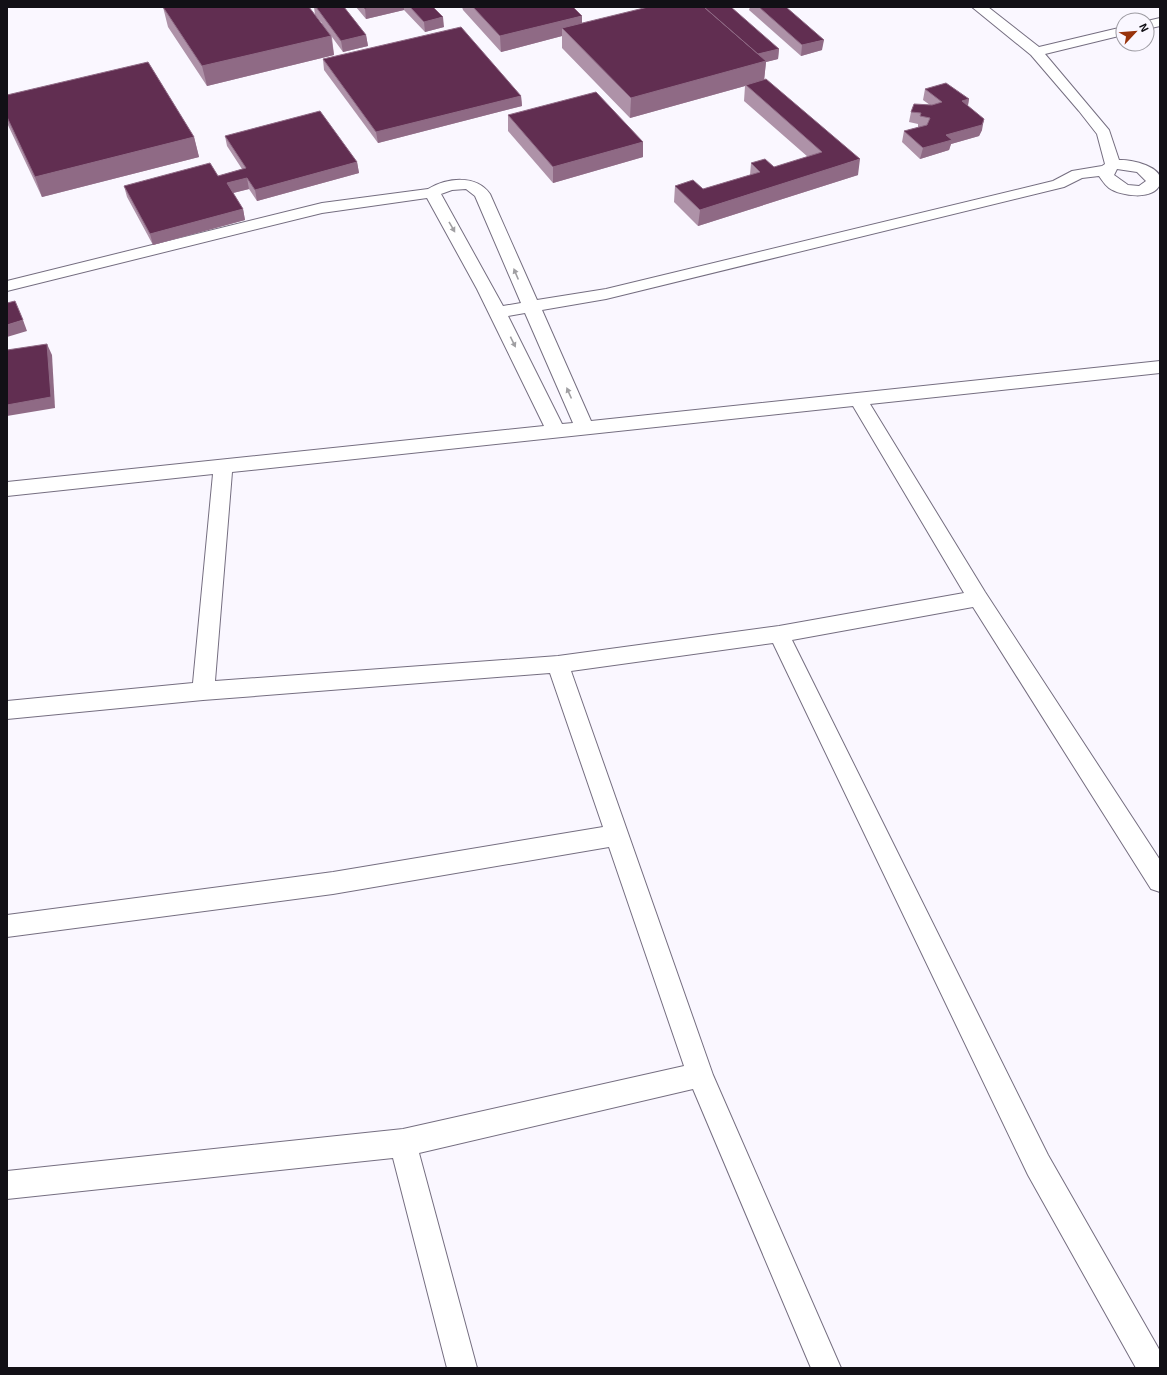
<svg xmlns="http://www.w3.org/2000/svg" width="1167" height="1375" font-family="'Exo 2',sans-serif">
<rect width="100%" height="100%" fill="#faf7ff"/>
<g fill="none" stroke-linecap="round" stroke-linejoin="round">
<!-- minor casing -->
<g stroke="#756e80" stroke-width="2">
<g id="minor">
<path d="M 972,7 L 988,7 L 1039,47 L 1123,27 L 1123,35 L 1045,54 L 1109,130 L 1119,160 C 1131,159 1166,167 1160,184 C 1154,201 1120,196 1109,188 C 1104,184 1102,180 1099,176 L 1082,178 L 1064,187 L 606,299 L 542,310 L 591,421 L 1160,361 L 1160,373 L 870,404 L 985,592 L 1160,860 L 1160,892 L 1151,889 L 973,607 L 792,640 L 1048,1155 L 1160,1351 L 1160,1368 L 1136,1368 L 1028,1175 L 773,643 L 571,671 L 713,1075 L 841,1368 L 811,1368 L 693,1089 L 419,1153 L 477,1368 L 447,1368 L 393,1158 L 7,1199 L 7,1171 L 403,1129 L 684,1066 L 609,847 L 333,894 L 7,937 L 7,915 L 333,872 L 603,827 L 550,673 L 203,700 L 7,719 L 7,701 L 193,683 L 213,474 L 7,496 L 7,482 L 544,426 L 477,289 L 427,198 L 322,213 L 7,291 L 7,281 L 322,203 L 428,189 C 447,178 476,174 490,194 L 537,300 L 606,289 L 1053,181 L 1072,171 L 1102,166 L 1105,164 L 1097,134 L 1079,111 L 1031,55 ZM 1117,169 L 1137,172 L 1146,181 L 1139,186 L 1128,185 L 1114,175 ZM 466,189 L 475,196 L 521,303 L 503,306 L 441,194 L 452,190 ZM 525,313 L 573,423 L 562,424 L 508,316 ZM 853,406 L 964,593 L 779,626 L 558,656 L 215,681 L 232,472 Z"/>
<path d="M 1160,18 L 1160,26 L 1147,29 L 1147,21 Z"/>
</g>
</g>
<!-- minor -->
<use href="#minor" fill="#fff" fill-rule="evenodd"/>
</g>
<!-- wall -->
<g fill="#ae92a8">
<path d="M 163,7 L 322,23 L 315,15 L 314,7 L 344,7 L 366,35 L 368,46 L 343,52 L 332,37 L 334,55 L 207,86 L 168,27 Z"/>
<path d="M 356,7 L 433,7 L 444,27 L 425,32 L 404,10 L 366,19 Z"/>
<path d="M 462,7 L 573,7 L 582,23 L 779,49 L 778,59 L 766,62 L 764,80 L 858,175 L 698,226 L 674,202 L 675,186 L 703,189 L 750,175 L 751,163 L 774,167 L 808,157 L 744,101 L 745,86 L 630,118 L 562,48 L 562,36 L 501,52 L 463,10 Z"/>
<path d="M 750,7 L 786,7 L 822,50 L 801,56 L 749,10 Z"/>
<path d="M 323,59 L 521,96 L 522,106 L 378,143 L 324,70 Z"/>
<path d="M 925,89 L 969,99 L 968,106 L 982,130 L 979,136 L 951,144 L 949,150 L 920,159 L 902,142 L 904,131 L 919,127 L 918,127 L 918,124 L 909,122 L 911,112 L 930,105 L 923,100 Z"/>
<path d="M 7,95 L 194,137 L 199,157 L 42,197 L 7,123 Z"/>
<path d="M 508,115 L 643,142 L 643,157 L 553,183 L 508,131 Z"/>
<path d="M 225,136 L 357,162 L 359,173 L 257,201 L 249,189 L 233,193 L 243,209 L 245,220 L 153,245 L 127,197 L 124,186 L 218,176 L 242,169 L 227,146 Z"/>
</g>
<!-- shaded-wall -->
<g fill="#8f6a85">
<path d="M 373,7 L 404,7 L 404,10 L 366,19 L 365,9 Z"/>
<path d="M 582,16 L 582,31 L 562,28 L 562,36 L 501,52 L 500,36 Z"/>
<path d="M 443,17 L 444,27 L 425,32 L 424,22 Z"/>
<path d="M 366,35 L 368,46 L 343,52 L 341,41 Z"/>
<path d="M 331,36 L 334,55 L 207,86 L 202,66 Z"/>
<path d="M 824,40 L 822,50 L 801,56 L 802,45 Z"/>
<path d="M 779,49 L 778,59 L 766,62 L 764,81 L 746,85 L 745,86 L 630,118 L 631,98 L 754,55 Z"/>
<path d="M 521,96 L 522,106 L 378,143 L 376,132 Z"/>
<path d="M 969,99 L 967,110 L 962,101 Z"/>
<path d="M 984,119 L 982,130 L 979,136 L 951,144 L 949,150 L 920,159 L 923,148 L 946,135 Z"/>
<path d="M 194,137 L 199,157 L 42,197 L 35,177 Z"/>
<path d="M 643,142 L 643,157 L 553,183 L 553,167 Z"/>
<path d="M 860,159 L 858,175 L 698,226 L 700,210 Z"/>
<path d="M 357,162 L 359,173 L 257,201 L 255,190 Z"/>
<path d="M 247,178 L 249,189 L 229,194 L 227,183 Z"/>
<path d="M 243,209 L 245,220 L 153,245 L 150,234 Z"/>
<path d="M 23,320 L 27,331 L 7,337 L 7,325 Z"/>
<path d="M 47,344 L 52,355 L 55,408 L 7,416 L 7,405 Z"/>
</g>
<!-- building -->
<g fill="#612e51" stroke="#8f6a85">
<path d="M 163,7 L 309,7 L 331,36 L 202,66 Z"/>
<path d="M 316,7 L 344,7 L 366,35 L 341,41 Z"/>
<path d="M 363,7 L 373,7 L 365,9 Z"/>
<path d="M 410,7 L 433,7 L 443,17 L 424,22 Z"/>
<path d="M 473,7 L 573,7 L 582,16 L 500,36 Z"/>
<path d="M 648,7 L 704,7 L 766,61 L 631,98 L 562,28 Z"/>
<path d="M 704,7 L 731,7 L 779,49 L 758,54 Z"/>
<path d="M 759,7 L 786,7 L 824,40 L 802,45 Z"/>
<path d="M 461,27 L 521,96 L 376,132 L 323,59 Z"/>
<path d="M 148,62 L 194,137 L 35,177 L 7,117 L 7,95 Z"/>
<path d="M 766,79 L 860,159 L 700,210 L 675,186 L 693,180 L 703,189 L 760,172 L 751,163 L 765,159 L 774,167 L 822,152 L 746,85 Z"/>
<path d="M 946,83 L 969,99 L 962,101 L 984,119 L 982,125 L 946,135 L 952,140 L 923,148 L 904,131 L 927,125 L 930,118 L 920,116 L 921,113 L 911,112 L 914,104 L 932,105 L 942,102 L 925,89 Z"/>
<path d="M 596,92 L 643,142 L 553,167 L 508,115 Z"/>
<path d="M 320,111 L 357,162 L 255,190 L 247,178 L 227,183 L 243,209 L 150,234 L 124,186 L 210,163 L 218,176 L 246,168 L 225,136 Z"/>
<path d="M 15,301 L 23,320 L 7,325 L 7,303 Z"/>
<path d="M 47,344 L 51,397 L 7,405 L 7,350 Z"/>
</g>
<!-- one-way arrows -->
<defs><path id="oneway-solid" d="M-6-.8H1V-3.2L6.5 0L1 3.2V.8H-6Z"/></defs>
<g fill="#a09fa2">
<use href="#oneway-solid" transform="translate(452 227) rotate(60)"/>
<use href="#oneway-solid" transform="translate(516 274) rotate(-113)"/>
<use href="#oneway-solid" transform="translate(513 342) rotate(64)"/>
<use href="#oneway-solid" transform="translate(569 393) rotate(-114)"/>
</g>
<!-- border -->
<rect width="1167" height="1375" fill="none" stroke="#121016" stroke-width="16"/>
<!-- north arrow -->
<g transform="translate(1135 32) rotate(64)"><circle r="19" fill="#faf7ff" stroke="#9d9ba2"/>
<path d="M0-3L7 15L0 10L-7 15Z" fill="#98320a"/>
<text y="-6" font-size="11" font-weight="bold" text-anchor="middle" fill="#121016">N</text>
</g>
</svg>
